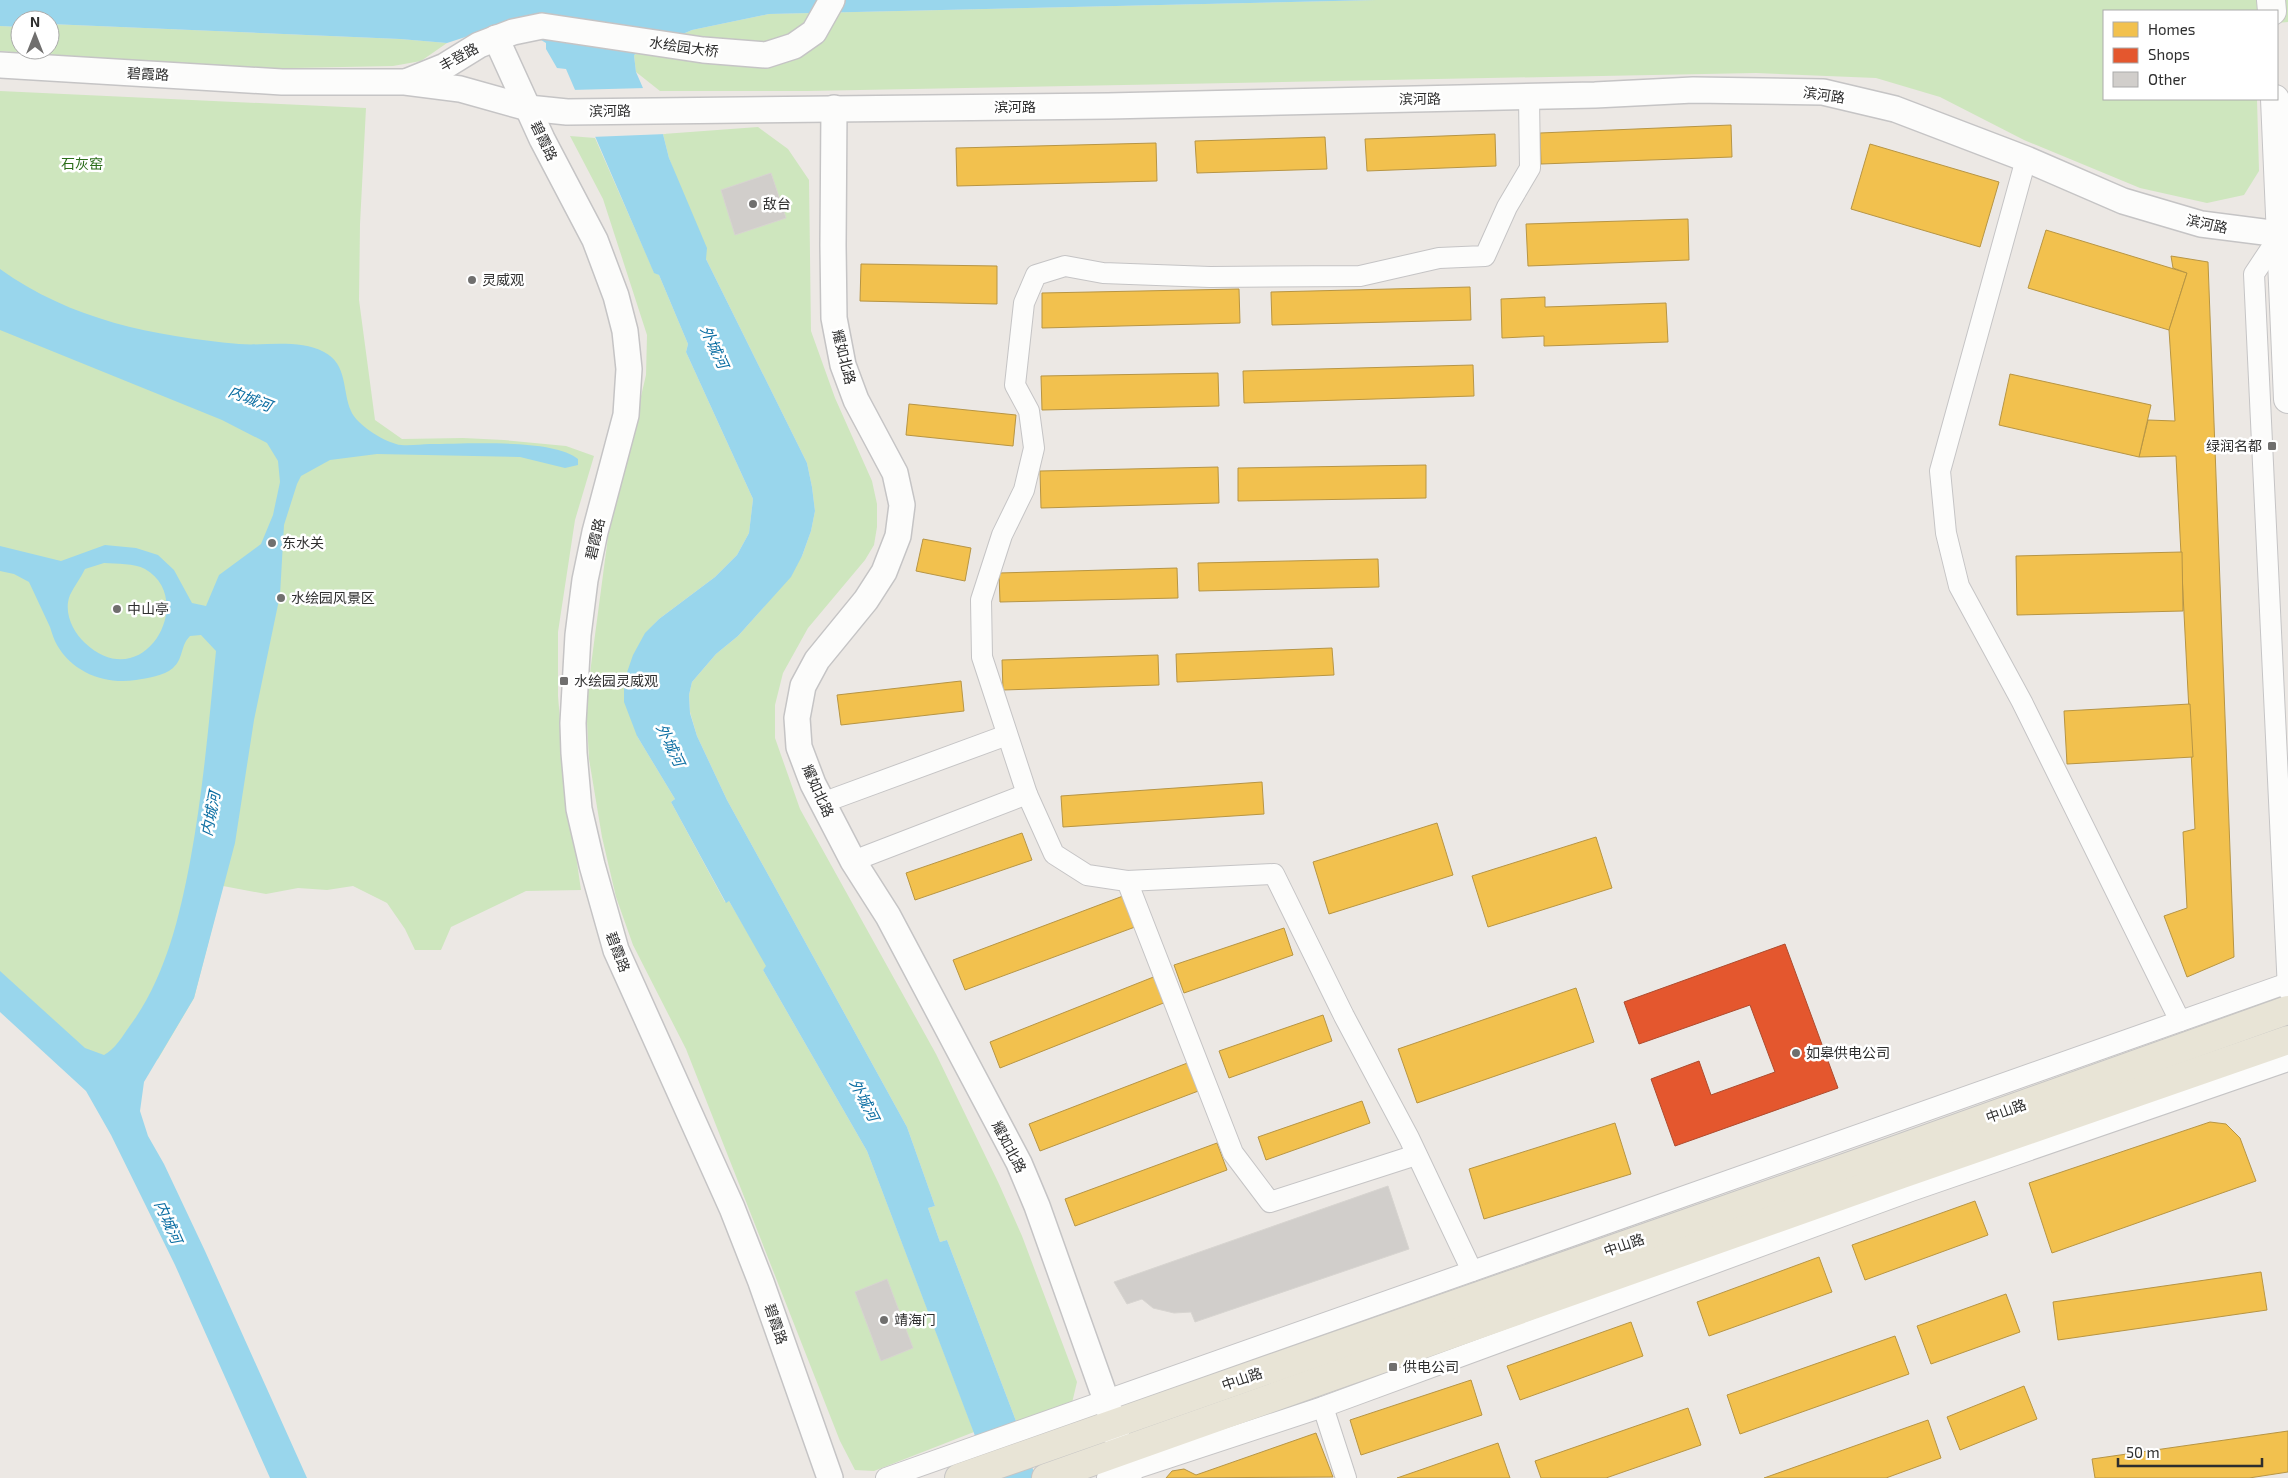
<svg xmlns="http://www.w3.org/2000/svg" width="2288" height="1478" font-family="'Exo 2','Noto Sans SC',sans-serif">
<rect width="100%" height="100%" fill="#ece8e4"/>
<!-- green -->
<g fill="#cee6be">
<path d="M 1376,0 L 2288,0 L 2288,22 L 2277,23 L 2277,11 L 2104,11 L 2104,99 L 2257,99 L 2259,171 L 2244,195 L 2207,203 L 2140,188 L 2024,140 L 1940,97 L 1876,78 L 1756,73 L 807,91 L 660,91 L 636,72 L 634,55 L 692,30 L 769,14 Z"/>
<path d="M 50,24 L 400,39 L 447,43 L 421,61 L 393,66 L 237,69 L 0,51 L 0,26 L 20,27 L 20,50 L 50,50 Z"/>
<path d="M 0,91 L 366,108 L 360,224 L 359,300 L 375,420 L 402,439 L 463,438 L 504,440 L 566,446 L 594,456 L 575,520 L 558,632 L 558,696 L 565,781 L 581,890 L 526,891 L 451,927 L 441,950 L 415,950 L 405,929 L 387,903 L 353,886 L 327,890 L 298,888 L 266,894 L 223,886 L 194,998 L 158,1059 L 92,1080 L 0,992 Z"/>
<path d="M 758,127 L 788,149 L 809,180 L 811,331 L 835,398 L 872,481 L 877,504 L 877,527 L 874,545 L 865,560 L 808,628 L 783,673 L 775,705 L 775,738 L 800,809 L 936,1054 L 999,1184 L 1022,1236 L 1077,1382 L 1072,1403 L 1016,1421 L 947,1240 L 940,1242 L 928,1208 L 935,1206 L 907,1127 L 727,800 L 697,736 L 690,712 L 689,695 L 692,682 L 716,654 L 738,636 L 763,608 L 802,556 L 811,531 L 815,511 L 812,487 L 807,463 L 706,259 L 669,158 L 663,134 Z"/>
<path d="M 570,136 L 595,138 L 654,272 L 659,275 L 688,344 L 686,352 L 753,499 L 749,533 L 737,555 L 715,577 L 659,619 L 645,634 L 637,736 L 675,799 L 671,802 L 725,902 L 729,901 L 767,966 L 763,970 L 867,1151 L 974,1432 L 874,1471 L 855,1470 L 840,1441 L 686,1049 L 633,945 L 616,897 L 602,837 L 589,759 L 586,703 L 608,537 L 646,375 L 647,335 L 603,199 Z"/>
</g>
<!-- water -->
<g fill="#99d6ec" fill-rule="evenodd">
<path d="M 0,0 L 1376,0 L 769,14 L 692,30 L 634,55 L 636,72 L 663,134 L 669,158 L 707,248 L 706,259 L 807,463 L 812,487 L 815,511 L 811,531 L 802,556 L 791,577 L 738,636 L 716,654 L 692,682 L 689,695 L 690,713 L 697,736 L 727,800 L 907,1127 L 935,1206 L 928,1208 L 940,1242 L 947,1240 L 1016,1421 L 1036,1478 L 991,1478 L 867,1151 L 763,970 L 766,966 L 729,901 L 726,903 L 671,802 L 675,799 L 637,736 L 624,702 L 624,681 L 633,655 L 645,633 L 659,619 L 715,577 L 737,555 L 749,533 L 753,499 L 686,352 L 688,344 L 659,275 L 654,273 L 566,69 L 557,68 L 546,49 L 546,43 L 531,34 L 493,28 L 447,43 L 400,39 L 50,24 L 50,20 L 20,20 L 20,27 L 0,26 Z"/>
<path d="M 0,269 C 71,320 153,336 239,344 C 266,346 299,339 324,352 C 348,364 342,391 351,411 C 357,425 382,440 396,444 C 406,447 420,444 430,444 C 464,444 554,438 578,459 L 578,465 L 565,468 L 520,457 L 377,454 L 330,460 L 301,476 L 297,484 L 284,525 L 280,595 L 254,720 L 235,843 L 194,998 L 144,1082 L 140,1111 L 148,1136 L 164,1164 L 205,1251 L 307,1478 L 270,1478 L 175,1265 L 111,1135 L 86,1091 L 0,1012 L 0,971 L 85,1048 L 104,1055 C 115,1049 122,1037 129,1027 C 165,979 179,919 190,862 C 203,792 209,722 216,651 L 201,635 L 190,636 C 180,646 184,658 173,668 C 164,676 147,678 136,680 C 106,685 73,673 57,645 C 54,640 52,633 50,627 C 43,612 36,597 29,582 L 14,574 L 0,571 L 0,546 L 61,561 L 105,545 L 136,548 L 158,555 L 174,570 L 192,603 L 206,606 L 219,575 L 261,544 L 273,515 L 280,482 L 278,461 L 267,443 L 222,420 L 0,330 ZM 104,563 C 117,564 134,563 145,569 C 198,599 144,698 85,643 C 73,632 63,612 70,595 C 74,586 81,578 85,569 Z"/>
</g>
<!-- pier -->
<path fill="#ece8e4" d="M 646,88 L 666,134 L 591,137 L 571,90 Z"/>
<!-- homes -->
<g fill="#f2c14e" stroke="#b79544">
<path d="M 1731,125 L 1732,157 L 1541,164 L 1540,133 Z"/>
<path d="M 1495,134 L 1496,166 L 1367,171 L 1365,139 Z"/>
<path d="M 1325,137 L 1327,169 L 1197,173 L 1195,141 Z"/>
<path d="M 1156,143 L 1157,181 L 957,186 L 956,148 Z"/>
<path d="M 1870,144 L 1999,182 L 1980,247 L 1851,209 Z"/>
<path d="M 1688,219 L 1689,260 L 1528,266 L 1526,224 Z"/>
<path d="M 2046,230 L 2187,273 L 2169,330 L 2028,288 Z"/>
<path d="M 2171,256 L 2208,262 L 2234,957 L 2187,977 L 2164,916 L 2187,908 L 2183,832 L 2195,829 L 2176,456 L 2139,457 L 2148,420 L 2175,421 L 2169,330 L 2187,273 L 2173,268 Z"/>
<path d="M 861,264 L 997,266 L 997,304 L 860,301 Z"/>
<path d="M 1470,287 L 1471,320 L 1272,325 L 1271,292 Z"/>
<path d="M 1239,289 L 1240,323 L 1042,328 L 1042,293 Z"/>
<path d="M 1545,297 L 1545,307 L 1666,303 L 1668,342 L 1544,346 L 1544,336 L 1502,338 L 1501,299 Z"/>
<path d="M 1473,365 L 1474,396 L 1244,403 L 1243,371 Z"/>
<path d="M 1218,373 L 1219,406 L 1042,410 L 1041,376 Z"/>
<path d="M 2010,374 L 2151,405 L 2139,457 L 1999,425 Z"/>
<path d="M 909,404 L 1016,415 L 1013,446 L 906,435 Z"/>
<path d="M 1426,465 L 1426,498 L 1238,501 L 1238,468 Z"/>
<path d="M 1218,467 L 1219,503 L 1041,508 L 1040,471 Z"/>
<path d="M 923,539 L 971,548 L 965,581 L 916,571 Z"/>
<path d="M 2182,552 L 2183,611 L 2017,615 L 2016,556 Z"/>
<path d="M 1378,559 L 1379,587 L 1199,591 L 1198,563 Z"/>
<path d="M 1177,568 L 1178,598 L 1000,602 L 999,573 Z"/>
<path d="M 1332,648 L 1334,675 L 1177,682 L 1176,654 Z"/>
<path d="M 1158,655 L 1159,685 L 1003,690 L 1002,660 Z"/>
<path d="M 961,681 L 964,711 L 841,725 L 837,695 Z"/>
<path d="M 2190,704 L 2193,757 L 2067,764 L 2064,711 Z"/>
<path d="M 1262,782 L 1264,814 L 1063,827 L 1061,796 Z"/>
<path d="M 1437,823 L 1453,875 L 1329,914 L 1313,862 Z"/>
<path d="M 1022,833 L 1032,860 L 915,900 L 906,873 Z"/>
<path d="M 1596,837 L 1612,888 L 1488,927 L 1472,876 Z"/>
<path d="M 1123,896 L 1135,927 L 965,990 L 953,960 Z"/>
<path d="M 1284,928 L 1293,955 L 1184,993 L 1174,965 Z"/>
<path d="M 1156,976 L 1166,1002 L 1000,1068 L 990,1042 Z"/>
<path d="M 1576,988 L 1594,1042 L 1417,1103 L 1398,1049 Z"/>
<path d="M 1323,1015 L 1332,1041 L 1229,1078 L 1219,1051 Z"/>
<path d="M 1190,1062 L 1201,1090 L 1040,1151 L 1029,1124 Z"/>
<path d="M 1362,1101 L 1370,1123 L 1266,1160 L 1258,1137 Z"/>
<path d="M 2210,1122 L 2226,1124 L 2240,1138 L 2256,1181 L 2052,1253 L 2029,1183 Z"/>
<path d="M 1615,1123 L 1631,1174 L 1484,1219 L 1469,1169 Z"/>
<path d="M 1217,1143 L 1227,1170 L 1075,1226 L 1065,1199 Z"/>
<path d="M 1975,1201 L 1988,1235 L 1865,1280 L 1852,1245 Z"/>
<path d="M 1819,1257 L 1832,1292 L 1709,1336 L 1697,1302 Z"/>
<path d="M 2261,1272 L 2267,1310 L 2058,1340 L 2053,1302 Z"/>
<path d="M 2006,1294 L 2020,1332 L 1931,1364 L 1917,1326 Z"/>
<path d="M 1631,1322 L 1643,1356 L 1520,1400 L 1507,1366 Z"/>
<path d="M 1895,1336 L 1909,1374 L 1740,1434 L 1727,1395 Z"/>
<path d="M 1471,1380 L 1482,1415 L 1361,1455 L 1350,1420 Z"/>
<path d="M 2024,1386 L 2037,1419 L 1960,1450 L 1947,1417 Z"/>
<path d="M 1688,1408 L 1701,1445 L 1606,1478 L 1541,1478 L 1535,1461 Z"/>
<path d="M 1928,1420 L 1941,1458 L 1886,1478 L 1764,1478 Z"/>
<path d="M 2288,1431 L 2288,1472 L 2249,1478 L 2095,1478 L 2092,1459 Z"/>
<path d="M 1316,1433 L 1333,1477 L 1166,1478 L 1172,1471 L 1184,1469 L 1196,1475 Z"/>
<path d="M 1498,1443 L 1510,1478 L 1397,1478 Z"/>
</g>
<!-- shops -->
<path fill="#e4572e" stroke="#ad4b2e" d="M 1785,944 L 1838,1088 L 1675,1146 L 1651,1079 L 1699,1061 L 1711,1095 L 1775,1072 L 1750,1005 L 1639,1044 L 1624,1002 Z"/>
<!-- building -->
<g fill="#d1cecb" stroke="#d7d4d0">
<path d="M 771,173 L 786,218 L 735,235 L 721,190 Z"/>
<path d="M 1388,1186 L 1409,1249 L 1195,1322 L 1191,1312 L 1174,1313 L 1153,1308 L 1142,1299 L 1127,1304 L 1114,1282 Z"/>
<path d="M 887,1279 L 913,1348 L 881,1361 L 855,1292 Z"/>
</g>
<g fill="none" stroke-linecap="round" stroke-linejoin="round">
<!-- minor casing -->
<g stroke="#c5c4c5" stroke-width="22">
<g id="minor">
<path d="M 2026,159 L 1940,471 L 1946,533 L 1959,586 L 2022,702 L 2180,1021"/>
<path d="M 2280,235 L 2254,274 L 2288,990"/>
<path d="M 822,803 L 1007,735"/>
<path d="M 853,861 L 1027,794"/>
<path d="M 1127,881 L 1274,874 L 1344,1016 L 1409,1138 L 1472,1271"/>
<path d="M 1416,1155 L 1270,1202 L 1233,1153 L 1127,881 L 1087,875 L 1054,854 L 1027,794 L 982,657 L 981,600 L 1002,535 L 1024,490 L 1034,448 L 1029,411 L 1015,385 L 1024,303 L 1036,275 L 1065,266 L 1103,273 L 1210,277 L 1360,276 L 1439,258 L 1485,256 L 1507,207 L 1530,168 L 1529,97"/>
<path d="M 1323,1407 L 1346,1478"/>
<path d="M 886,1478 L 2288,983"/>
<path d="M 1107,1478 L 1323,1407 L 1911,1191 L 2288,1061"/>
</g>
</g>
<!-- tertiary casing -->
<g stroke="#c5c4c5" stroke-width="28">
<g id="tertiary">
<path d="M 496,38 L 542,139 L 595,240 L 616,296 L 625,331 L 629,369 L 626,415 L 595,532 L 585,580 L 578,635 L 573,723 L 574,753 L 579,809 L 592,865 L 616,950 L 732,1208 L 761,1282 L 830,1478"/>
<path d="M 0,65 L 282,82 L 405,82 L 460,89 L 528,108 L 567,112 L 1108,106 L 1595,95 L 1693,90 L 1823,92 L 1895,109 L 2026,159 L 2123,201 L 2201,224 L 2288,235"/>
<path d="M 408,81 L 445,66 L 479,45 L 513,32 L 542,26 L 703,50 L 766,55 L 794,46 L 814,32 L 832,0"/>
<path d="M 834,108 L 833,245 L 834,318 L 843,365 L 856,400 L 895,473 L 902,505 L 898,536 L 884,572 L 866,600 L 817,660 L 803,686 L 797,718 L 799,747 L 813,784 L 853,861 L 888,916 L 1019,1163 L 1037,1206 L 1106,1400 L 1129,1478"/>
</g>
</g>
<!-- secondary casing -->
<g stroke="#c5c4c5" stroke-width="30">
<g id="secondary">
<path d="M 2271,0 L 2272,11"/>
<path d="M 2275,99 L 2288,399"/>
</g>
</g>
<!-- primary casing -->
<g stroke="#c6c5c4" stroke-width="30">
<g id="primary">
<path d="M 959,1478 L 1896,1150 L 2288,1010"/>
<path d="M 1046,1478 L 1902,1174 L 2288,1040"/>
</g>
</g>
<!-- minor -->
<use href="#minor" stroke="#fcfcfb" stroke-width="20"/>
<!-- tertiary -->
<use href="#tertiary" stroke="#fcfcfb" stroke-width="25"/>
<!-- secondary -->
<use href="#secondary" stroke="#fcfcfb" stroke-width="28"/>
<!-- primary -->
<use href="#primary" stroke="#e8e4d6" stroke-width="28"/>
</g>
<!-- markers -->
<g fill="#706f6e" stroke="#fff" stroke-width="2">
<circle cx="753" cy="204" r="5"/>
<circle cx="472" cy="280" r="5"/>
<rect x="2267" y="441" width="10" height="10" rx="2.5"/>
<circle cx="272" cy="543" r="5"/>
<circle cx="281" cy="598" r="5"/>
<circle cx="117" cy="609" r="5"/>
<rect x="559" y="676" width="10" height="10" rx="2.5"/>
<circle cx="1796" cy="1053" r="5"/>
<circle cx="884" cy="1320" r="5"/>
<rect x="1388" y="1362" width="10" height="10" rx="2.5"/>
</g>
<g text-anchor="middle" stroke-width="5" stroke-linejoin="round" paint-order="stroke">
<!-- street labels -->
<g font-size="14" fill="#2e2e2e" stroke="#fff">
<text transform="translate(684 47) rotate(8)" y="5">水绘园大桥</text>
<text transform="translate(459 57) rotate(-29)" y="5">丰登路</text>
<text transform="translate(148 74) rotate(3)" y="5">碧霞路</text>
<text transform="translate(1824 95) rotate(8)" y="5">滨河路</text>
<text transform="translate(1420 99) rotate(-1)" y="5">滨河路</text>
<text x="1015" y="112">滨河路</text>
<text transform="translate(610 111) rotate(-1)" y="5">滨河路</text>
<text transform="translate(544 141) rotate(64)" y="5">碧霞路</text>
<text transform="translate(2207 224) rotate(12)" y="5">滨河路</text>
<text transform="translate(844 357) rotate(76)" y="5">耀如北路</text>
<text transform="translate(595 539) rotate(-77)" y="5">碧霞路</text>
<text transform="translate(818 791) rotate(66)" y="5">耀如北路</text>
<text transform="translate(618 952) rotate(69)" y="5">碧霞路</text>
<text transform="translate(2006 1111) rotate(-20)" y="5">中山路</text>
<text transform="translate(1009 1147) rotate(62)" y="5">耀如北路</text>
<text transform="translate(1624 1245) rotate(-19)" y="5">中山路</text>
<text transform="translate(776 1324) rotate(71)" y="5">碧霞路</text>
<text transform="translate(1242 1379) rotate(-19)" y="5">中山路</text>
</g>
<!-- park labels -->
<g font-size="14" fill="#2c6e1b" stroke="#fff">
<text x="82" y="169">石灰窑</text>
</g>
<!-- poi labels -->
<g font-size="14" fill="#2e2e2e" stroke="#fff" text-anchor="start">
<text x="763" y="209">敌台</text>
<text x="482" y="285">灵威观</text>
<text x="2262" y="451" text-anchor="end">绿润名都</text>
<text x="282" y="548">东水关</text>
<text x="291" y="603">水绘园风景区</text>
<text x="127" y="614">中山亭</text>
<text x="574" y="686">水绘园灵威观</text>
<text x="1806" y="1058">如皋供电公司</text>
<text x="894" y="1325">靖海门</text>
<text x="1403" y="1372">供电公司</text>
</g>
<!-- water labels -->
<g font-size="15" font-style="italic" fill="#0d6fa3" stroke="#fff">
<text transform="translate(714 347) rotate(65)" y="5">外城河</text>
<text transform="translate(250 399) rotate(21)" y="5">内城河</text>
<text transform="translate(670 745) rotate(64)" y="5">外城河</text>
<text transform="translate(211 814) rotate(-79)" y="5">内城河</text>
<text transform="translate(864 1100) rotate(63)" y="5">外城河</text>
<text transform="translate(168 1222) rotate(66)" y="5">内城河</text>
</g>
</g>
<!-- legend -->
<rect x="2103" y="10" width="175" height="90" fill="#ffffff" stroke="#ababab"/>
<rect x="2113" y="22" width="25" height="15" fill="#f2c14e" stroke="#ababab"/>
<text x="2148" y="35" font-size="15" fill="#2e2e2e">Homes</text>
<rect x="2113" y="48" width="25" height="15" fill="#e4572e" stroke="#ababab"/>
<text x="2148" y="60" font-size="15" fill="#2e2e2e">Shops</text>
<rect x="2113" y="72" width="25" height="15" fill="#d1cecb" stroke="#ababab"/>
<text x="2148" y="85" font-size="15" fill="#2e2e2e">Other</text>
<!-- north arrow -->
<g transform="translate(35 35)"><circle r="24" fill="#ffffff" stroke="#ababab"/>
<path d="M0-4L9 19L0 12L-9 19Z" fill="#706f6e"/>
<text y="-8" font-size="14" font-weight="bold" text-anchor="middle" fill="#2e2e2e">N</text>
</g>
<!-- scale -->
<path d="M2118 1458v8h144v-8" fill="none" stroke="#2e2e2e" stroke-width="2.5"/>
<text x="2126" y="1458" font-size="15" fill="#2e2e2e" stroke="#ffffff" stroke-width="4" paint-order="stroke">50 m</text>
</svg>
